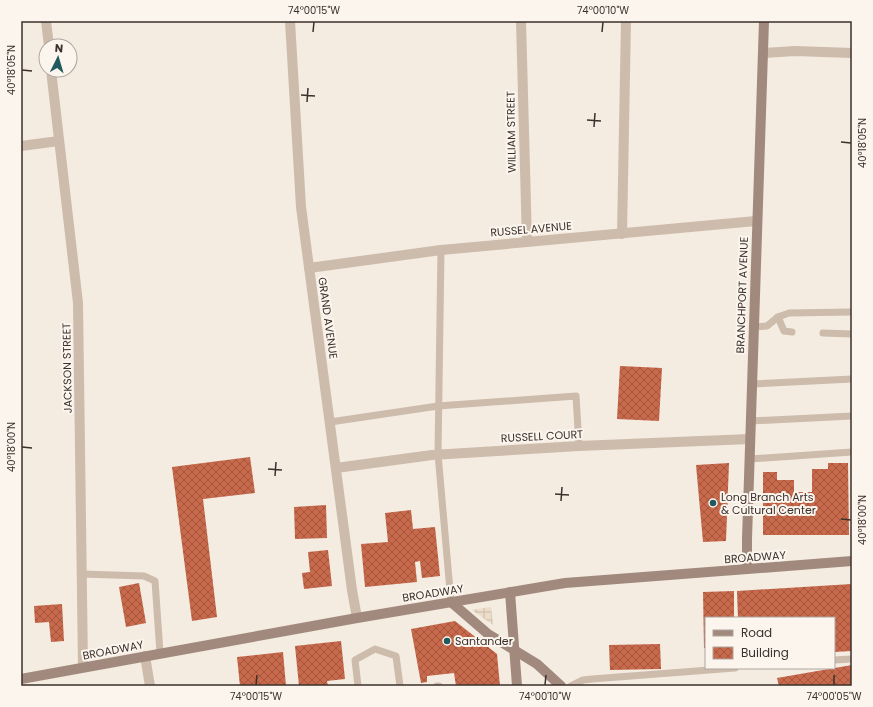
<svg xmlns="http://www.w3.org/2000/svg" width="873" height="707" font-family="Poppins,sans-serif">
<defs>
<pattern id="plaza-grid" width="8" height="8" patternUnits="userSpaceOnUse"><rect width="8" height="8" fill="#ecdcc8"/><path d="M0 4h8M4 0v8" fill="none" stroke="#cbbdac"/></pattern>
<pattern id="building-cross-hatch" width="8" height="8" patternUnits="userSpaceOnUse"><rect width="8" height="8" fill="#c8694b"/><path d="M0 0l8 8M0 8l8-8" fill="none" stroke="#a4573f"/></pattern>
</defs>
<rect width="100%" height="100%" fill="#f4ebe1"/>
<!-- plaza -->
<path fill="url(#plaza-grid)" d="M 491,607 L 493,625 L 472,610 L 490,607 Z"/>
<!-- building -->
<g fill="url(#building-cross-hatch)">
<path d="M 620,366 L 662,368 L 659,421 L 617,419 Z"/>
<path d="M 250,457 L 255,493 L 203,499 L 217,617 L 192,621 L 172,467 Z"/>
<path d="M 729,463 L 726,541 L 703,542 L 696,465 Z"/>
<path d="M 828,463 L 848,463 L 849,535 L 763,535 L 763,472 L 777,472 L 777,480 L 794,480 L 794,492 L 812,492 L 812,469 L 828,469 Z"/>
<path d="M 326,505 L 327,538 L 295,539 L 294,507 Z"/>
<path d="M 411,510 L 413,529 L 435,527 L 440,576 L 422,578 L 420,561 L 415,562 L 417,582 L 365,587 L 361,544 L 388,542 L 385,513 Z"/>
<path d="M 328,550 L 332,586 L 304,589 L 302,573 L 310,572 L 308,552 Z"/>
<path d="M 139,583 L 146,623 L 126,627 L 119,587 Z"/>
<path d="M 852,584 L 852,651 L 834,652 L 834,618 L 738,618 L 737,591 Z"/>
<path d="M 734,591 L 734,618 L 706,618 L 706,648 L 704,648 L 703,592 Z"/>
<path d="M 62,604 L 64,641 L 51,642 L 49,622 L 35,623 L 34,606 Z"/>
<path d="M 455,621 L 497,654 L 500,686 L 456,686 L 454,673 L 427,676 L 427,682 L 421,683 L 411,629 Z"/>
<path d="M 341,641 L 345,679 L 327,681 L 328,686 L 299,686 L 295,646 Z"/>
<path d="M 660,644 L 661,669 L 610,670 L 609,645 Z"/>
<path d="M 283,652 L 286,686 L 240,686 L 237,657 Z"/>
<path d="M 852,665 L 852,686 L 779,686 L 777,678 Z"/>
</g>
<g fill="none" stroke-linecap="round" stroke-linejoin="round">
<!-- lane -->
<g stroke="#cdbbac" stroke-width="7">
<path d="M 441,250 L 438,454 L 451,602"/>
<path d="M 778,317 L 784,331 L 792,332"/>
<path d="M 754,327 L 767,326 L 778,317 L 789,313 L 852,312"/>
<path d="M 823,333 L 852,334"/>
<path d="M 752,384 L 852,379"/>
<path d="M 751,421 L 852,416"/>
<path d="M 330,422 L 438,406 L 576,396 L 579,446"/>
<path d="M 750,459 L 852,452"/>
<path d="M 82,574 L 144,576 L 155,581 L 160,653"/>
<path d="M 834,660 L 852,659"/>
<path d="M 358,686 L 355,660 L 375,649 L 396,656 L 400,686"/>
<path d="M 437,686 L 439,686"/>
<path d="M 571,686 L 583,680 L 592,679 L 735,668"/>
</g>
<!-- street -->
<g stroke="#cdbbac" stroke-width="10">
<path d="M 46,21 L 49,46"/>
<path d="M 290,21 L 301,207 L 352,590 L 357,618"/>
<path d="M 521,21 L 527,242"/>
<path d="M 764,53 L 795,51 L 852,53"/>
<path d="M 51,70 L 78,303 L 83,667"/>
<path d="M 21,146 L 59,141"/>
<path d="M 622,234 L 626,21"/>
<path d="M 309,268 L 441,250 L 756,221"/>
<path d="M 336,468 L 432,455 L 579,446 L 750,439"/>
<path d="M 145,656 L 150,686"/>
</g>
<!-- secondary -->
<g stroke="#a18a7d" stroke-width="10">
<path d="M 747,569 L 747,539 L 764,21"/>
<path d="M 510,592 L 517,686"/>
<path d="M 451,602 L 488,634 L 537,664 L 561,686"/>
<path d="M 21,679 L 357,618 L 565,583 L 852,561"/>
</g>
</g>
<!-- ticks -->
<path fill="none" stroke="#3b302b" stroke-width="1.5" d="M 313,32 L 314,22M 602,32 L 603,22M 22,70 L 32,71M 301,95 L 315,96M 307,102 L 308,88M 587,120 L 601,121M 594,127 L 595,113M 841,142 L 851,143M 22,447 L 32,448M 268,469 L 282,470M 275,476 L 276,462M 555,494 L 569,495M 561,501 L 562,487M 841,519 L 851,520M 256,685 L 257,675M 545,685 L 546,675M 834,685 L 834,675"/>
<!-- markers -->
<g fill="#1f5a5e" stroke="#fbf5ee" stroke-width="1.5">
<circle cx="713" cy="503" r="4"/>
<circle cx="447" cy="641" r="4"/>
</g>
<g text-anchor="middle" stroke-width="4" stroke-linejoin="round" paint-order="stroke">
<!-- street labels -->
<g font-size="11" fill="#3b302b" stroke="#fbf5ee">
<text transform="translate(511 132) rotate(-91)" y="4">WILLIAM STREET</text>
<text transform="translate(531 229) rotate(-5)" y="4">RUSSEL AVENUE</text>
<text transform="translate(742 295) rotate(-88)" y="4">BRANCHPORT AVENUE</text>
<text transform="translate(328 318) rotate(82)" y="4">GRAND AVENUE</text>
<text transform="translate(67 368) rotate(-91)" y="4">JACKSON STREET</text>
<text transform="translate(542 436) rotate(-3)" y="4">RUSSELL COURT</text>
<text transform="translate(755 557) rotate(-4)" y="4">BROADWAY</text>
<text transform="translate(433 593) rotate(-9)" y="4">BROADWAY</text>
<text transform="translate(113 650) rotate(-11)" y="4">BROADWAY</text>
</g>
<!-- poi labels -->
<g font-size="11" fill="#3b302b" stroke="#fbf5ee" text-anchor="start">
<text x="721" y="501">Long Branch Arts<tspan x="721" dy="13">&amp; Cultural Center</tspan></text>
<text x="455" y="645">Santander</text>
</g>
</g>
<!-- border -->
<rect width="873" height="707" fill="none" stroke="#fbf5ee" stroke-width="44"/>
<!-- legend -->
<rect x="705" y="617" width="130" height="52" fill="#fbf5ee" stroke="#aea6a0"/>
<rect x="713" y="630" width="20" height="6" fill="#a18a7d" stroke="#aea6a0"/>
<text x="741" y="637" font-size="12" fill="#3b302b">Road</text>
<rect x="713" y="647" width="20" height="12" fill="url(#building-cross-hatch)" stroke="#aea6a0"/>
<text x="741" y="657" font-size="12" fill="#3b302b">Building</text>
<!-- north arrow -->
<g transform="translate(58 58) rotate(5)"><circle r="19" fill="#fbf5ee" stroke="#aea6a0"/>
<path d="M0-3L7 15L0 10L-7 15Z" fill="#1f5a5e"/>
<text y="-6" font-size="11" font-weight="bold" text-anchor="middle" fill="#3b302b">N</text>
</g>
<rect x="22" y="22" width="829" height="663" fill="none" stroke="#3b302b" stroke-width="1.5"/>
<g font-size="10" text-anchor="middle" fill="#3b302b">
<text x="314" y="14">74°00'15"W</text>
<text x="603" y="14">74°00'10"W</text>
<text transform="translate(11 70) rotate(-90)" y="4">40°18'05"N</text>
<text transform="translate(862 143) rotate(-90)" y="4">40°18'05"N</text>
<text transform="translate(11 447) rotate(-90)" y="4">40°18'00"N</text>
<text transform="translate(862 520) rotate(-90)" y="4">40°18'00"N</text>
<text x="256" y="700">74°00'15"W</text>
<text x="545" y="700">74°00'10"W</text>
<text x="834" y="700">74°00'05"W</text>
</g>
</svg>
